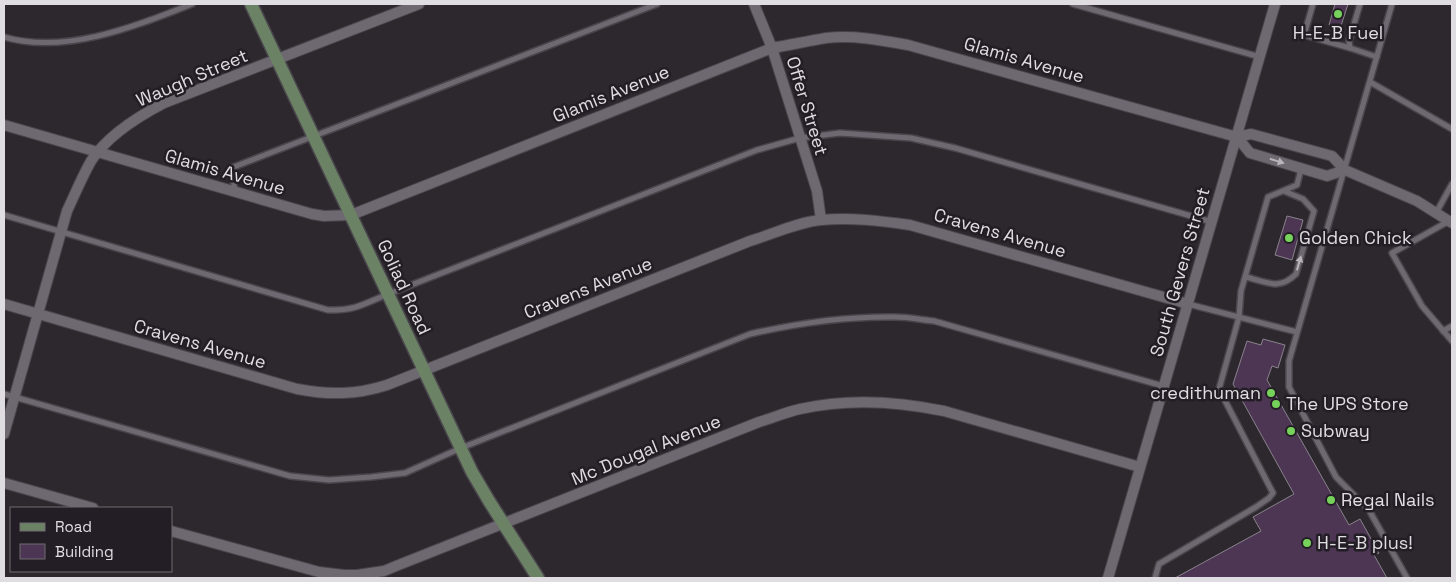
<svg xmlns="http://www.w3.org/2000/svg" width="1456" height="582" font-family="'Space Grotesk',sans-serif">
<rect width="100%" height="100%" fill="#2c282e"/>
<!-- building -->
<g fill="#4c3654" stroke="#89838b">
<path d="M 1335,4 L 1348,4 L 1340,29 L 1329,25 Z"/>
<path d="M 1287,216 L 1303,220 L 1292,260 L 1275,255 Z"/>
<path d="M 1263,339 L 1285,345 L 1278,368 L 1272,366 L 1267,380 L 1349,525 L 1360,519 L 1379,553 L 1374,555 L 1387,578 L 1175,578 L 1261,531 L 1253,517 L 1294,494 L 1233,384 L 1247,341 L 1261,345 Z"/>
</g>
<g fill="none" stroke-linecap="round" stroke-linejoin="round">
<!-- lane casing -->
<g stroke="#4a454c" stroke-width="8">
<g id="lane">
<path d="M 1073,4 L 1260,57"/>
<path d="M 1313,4 L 1304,35 L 1350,48"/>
<path d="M 1360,4 L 1349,41 L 1350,48 L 1377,57"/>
<path d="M 1392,4 L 1289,361 L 1289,387 L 1336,477 L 1369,510 L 1407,578"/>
<path d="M 4,37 C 65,55 136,26 192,4"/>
<path d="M 1370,82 L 1452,129"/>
<path d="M 235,191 L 231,168 L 657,4"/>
<path d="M 1436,213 L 1452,184"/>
<path d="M 4,215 L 328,310 C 354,311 364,304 388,294 L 757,150 L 800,138 L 840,133 L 911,138 L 955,148 L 1212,222"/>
<path d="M 1449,221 L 1392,253 L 1422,306 L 1452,341"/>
<path d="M 1246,277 C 1267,282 1279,291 1296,274 L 1314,211 L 1303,199 L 1284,191"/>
<path d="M 1188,304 L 1297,332"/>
<path d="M 1443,331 L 1452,326"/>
<path d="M 4,394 L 290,476 L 329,480 L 371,477 L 405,473 L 461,448 L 750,334 C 798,323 846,316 896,317 C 909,317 922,320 934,321 L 1163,386"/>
<path d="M 1155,578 L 1159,564 L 1256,507 L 1269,498 L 1273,493 L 1219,389 L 1239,317 L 1241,291 L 1268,197 L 1297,185 L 1301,169"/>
</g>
</g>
<!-- street casing -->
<g stroke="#4a454c" stroke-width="12">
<g id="street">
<path d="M 754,4 L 772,48 L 817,191 L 821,220"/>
<path d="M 4,125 L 312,214 L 324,216 L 351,215 L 772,48 C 790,45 808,41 826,38 C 853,35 881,40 908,45 L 1237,137 L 1251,134 L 1332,156 L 1345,170 L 1417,201 L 1452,223"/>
<path d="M 1237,137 L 1250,153 L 1327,176 L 1345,170"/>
<path d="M 4,304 L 297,389 C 329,395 356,395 387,385 L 750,241 C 773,234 798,222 821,220 C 851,217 881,221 910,225 L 1188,304"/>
<path d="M 4,434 L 67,211 C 75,194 82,177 91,161 C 107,136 139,116 164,103 L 419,4"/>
<path d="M 4,483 L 93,508"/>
<path d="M 171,531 L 319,572 L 344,575 L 357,575 L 384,571 L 396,566 L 759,422 C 773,418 786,412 800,409 C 848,398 896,401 944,411 L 1140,467"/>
<path d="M 1108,578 L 1275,4"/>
</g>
</g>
<!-- secondary casing -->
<g stroke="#4a454c" stroke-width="15">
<path id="secondary" d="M 251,4 L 472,472 L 489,501 L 538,578"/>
</g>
<!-- lane -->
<use href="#lane" stroke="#6e6971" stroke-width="5"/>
<!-- street -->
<use href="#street" stroke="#6e6971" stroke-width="10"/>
<!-- secondary -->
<use href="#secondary" stroke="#6b8265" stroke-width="12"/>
</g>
<!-- one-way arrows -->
<defs><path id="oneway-solid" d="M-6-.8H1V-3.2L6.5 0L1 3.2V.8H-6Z" transform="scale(1.25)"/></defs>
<g fill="#b8b4ba">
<use href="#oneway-solid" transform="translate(1277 161) rotate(17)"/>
<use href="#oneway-solid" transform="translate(1299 263) rotate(-74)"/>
</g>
<!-- markers -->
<g fill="#76d25a" stroke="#231e25" stroke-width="2">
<circle cx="1338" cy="14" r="5"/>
<circle cx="1289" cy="238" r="5"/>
<circle cx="1271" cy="393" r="5"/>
<circle cx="1276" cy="404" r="5"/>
<circle cx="1291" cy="431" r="5"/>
<circle cx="1331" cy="500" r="5"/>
<circle cx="1307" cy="543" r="5"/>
</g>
<g text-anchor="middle" stroke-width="5" stroke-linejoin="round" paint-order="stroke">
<!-- poi labels -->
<g font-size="18" fill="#e0dde2" stroke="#231e25" text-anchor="start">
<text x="1338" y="39" text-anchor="middle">H-E-B Fuel</text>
<text x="1299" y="244">Golden Chick</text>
<text x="1261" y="399" text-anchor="end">credithuman</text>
<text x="1286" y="410">The UPS Store</text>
<text x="1301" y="437">Subway</text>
<text x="1341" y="506">Regal Nails</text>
<text x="1317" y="549">H-E-B plus!</text>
</g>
<!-- street labels -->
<g font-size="18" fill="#e0dde2" stroke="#231e25">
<text transform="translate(1024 60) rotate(16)" y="6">Glamis Avenue</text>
<text transform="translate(192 78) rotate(-23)" y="6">Waugh Street</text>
<text transform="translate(611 94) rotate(-22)" y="6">Glamis Avenue</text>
<text transform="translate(807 106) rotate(73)" y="6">Offer Street</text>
<text transform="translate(225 172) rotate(16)" y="6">Glamis Avenue</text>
<text transform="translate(1000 233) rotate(16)" y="6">Cravens Avenue</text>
<text transform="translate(1180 272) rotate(-74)" y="6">South Gevers Street</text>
<text transform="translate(404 287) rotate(65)" y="6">Goliad Road</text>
<text transform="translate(588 288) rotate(-22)" y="6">Cravens Avenue</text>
<text transform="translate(200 344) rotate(16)" y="6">Cravens Avenue</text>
<text transform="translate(646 450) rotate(-22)" y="6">Mc Dougal Avenue</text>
</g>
</g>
<!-- border -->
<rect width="1456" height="582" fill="none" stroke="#e0dde2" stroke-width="10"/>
<!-- legend -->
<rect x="10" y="507" width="162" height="65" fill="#231e25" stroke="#6f6a71"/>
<rect x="20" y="523" width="25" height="8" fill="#6b8265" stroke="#6f6a71"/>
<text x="55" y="532" font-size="15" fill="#e0dde2">Road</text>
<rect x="20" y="544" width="25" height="15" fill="#4c3654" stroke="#6f6a71"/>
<text x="55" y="557" font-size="15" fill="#e0dde2">Building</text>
</svg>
